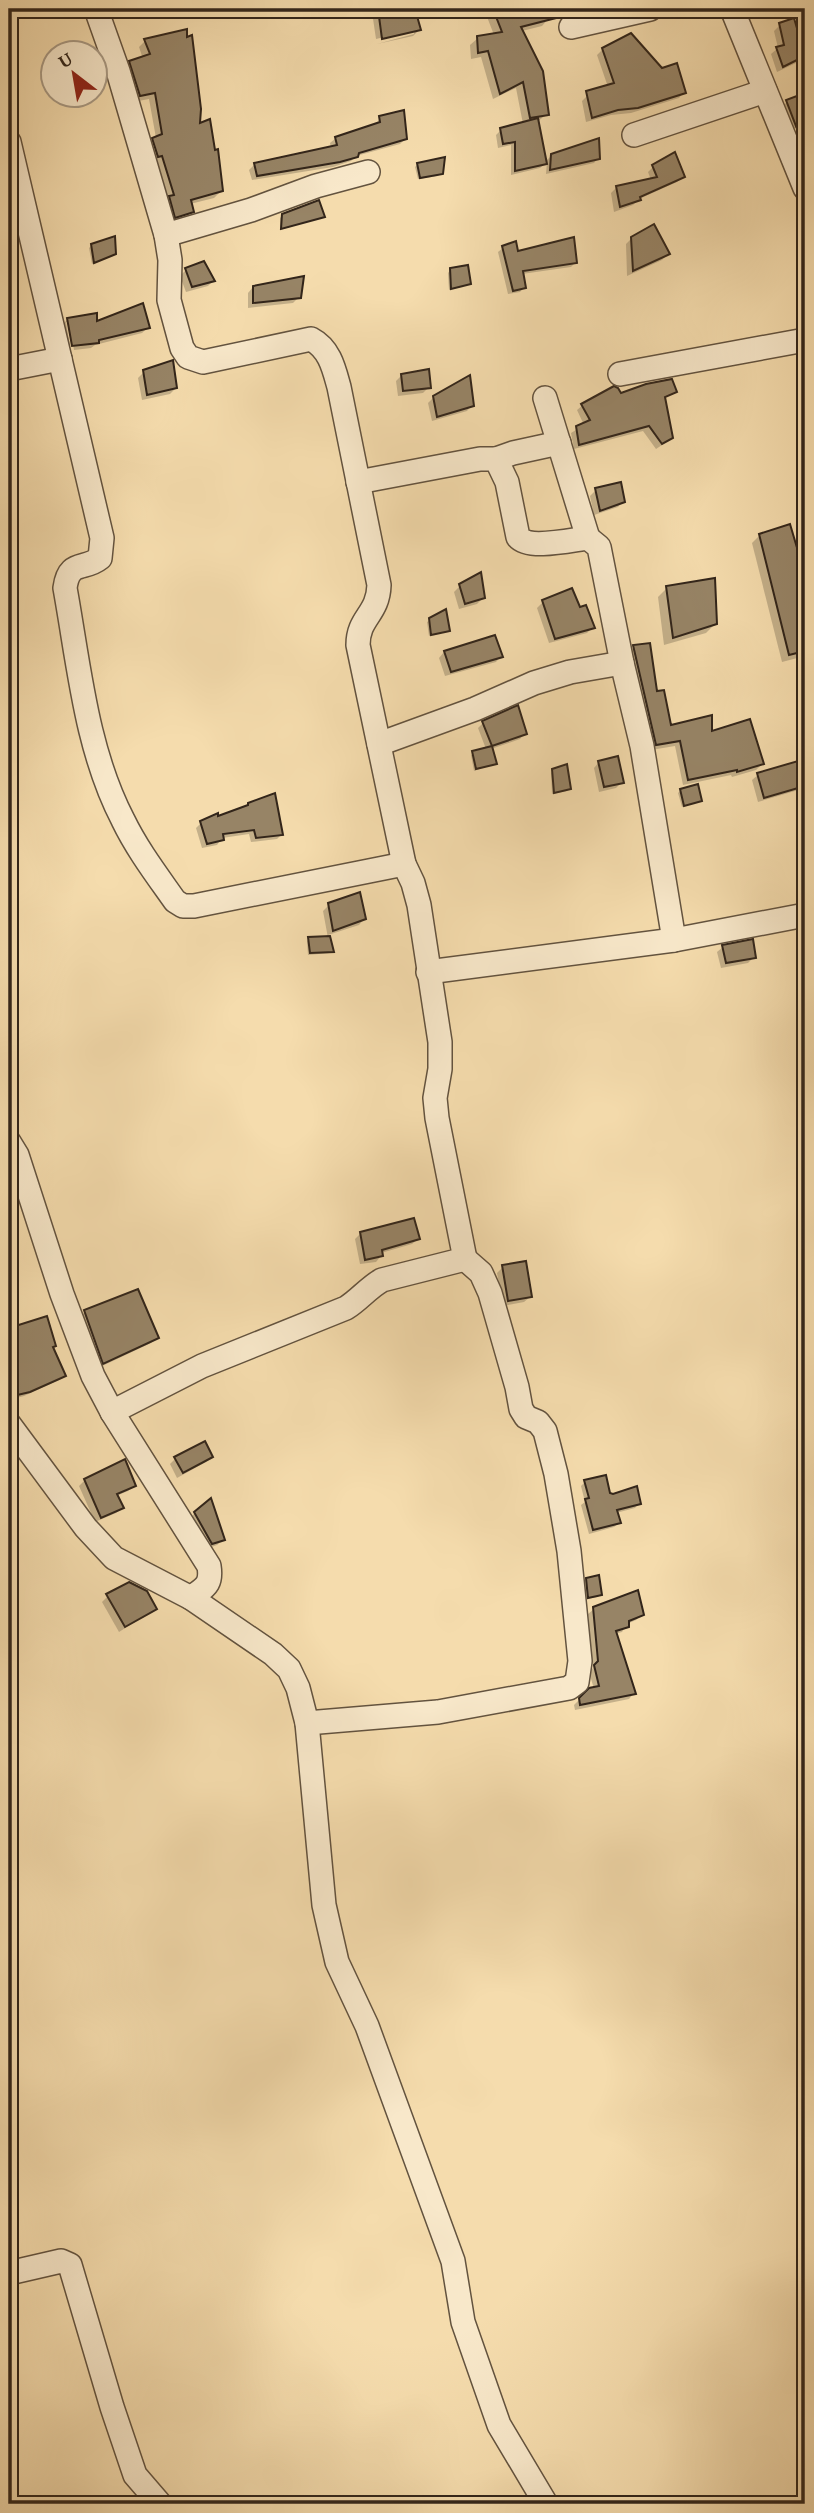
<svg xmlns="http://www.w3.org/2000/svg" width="814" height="2513" font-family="'Gentium Book Plus',serif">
<rect width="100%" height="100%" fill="#f5dcad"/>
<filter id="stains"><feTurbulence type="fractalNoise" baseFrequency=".00286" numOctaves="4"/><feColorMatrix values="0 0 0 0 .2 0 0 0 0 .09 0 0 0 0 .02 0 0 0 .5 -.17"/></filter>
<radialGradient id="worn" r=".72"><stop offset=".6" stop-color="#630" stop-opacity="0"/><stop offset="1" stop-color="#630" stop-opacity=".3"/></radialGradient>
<!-- shadow -->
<g fill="#0003">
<path d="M 375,9 L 413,9 L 419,30 L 413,36 L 377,44 L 414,34 L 414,30 L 376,39 L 372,12 Z"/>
<path d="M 484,9 L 546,9 L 549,18 L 542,26 L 522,31 L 547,114 L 537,122 L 544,163 L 551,156 L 598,158 L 594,163 L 546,174 L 547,162 L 540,168 L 511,175 L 511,145 L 498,148 L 496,135 L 501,130 L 523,124 L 516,88 L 493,99 L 481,57 L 471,59 L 470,45 L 478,38 L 494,35 Z"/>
<path d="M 780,25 L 804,56 L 798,62 L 777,72 L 771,54 L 778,48 L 774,31 Z"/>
<path d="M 145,41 L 198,125 L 221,191 L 214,198 L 190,204 L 192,212 L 185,218 L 169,223 L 146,146 L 156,138 L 149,99 L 133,102 L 124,70 L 130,63 L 143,59 L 139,47 Z"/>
<path d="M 603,49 L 684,92 L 679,98 L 631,113 L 611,115 L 586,122 L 582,101 L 588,95 L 608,87 L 597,55 Z"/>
<path d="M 805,95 L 805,125 L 789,130 L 782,107 L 787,102 Z"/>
<path d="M 380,118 L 405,139 L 400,144 L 356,156 L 351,161 L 333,167 L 252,180 L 249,170 L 255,164 L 331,148 L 330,143 L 336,138 L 375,126 Z"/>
<path d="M 418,164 L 441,173 L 438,176 L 418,179 L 415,167 Z"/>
<path d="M 653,167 L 683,176 L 677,182 L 639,199 L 633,205 L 614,212 L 611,193 L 617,187 L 651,180 L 648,172 Z"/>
<path d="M 283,215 L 323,217 L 280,230 L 280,218 Z"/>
<path d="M 632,238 L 668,254 L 662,260 L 627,276 L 626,244 Z"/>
<path d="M 92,245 L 114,253 L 92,264 L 89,248 Z"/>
<path d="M 503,248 L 517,253 L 575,263 L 571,267 L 522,274 L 524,287 L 520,292 L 508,294 L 498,252 Z"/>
<path d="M 186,270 L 213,281 L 208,286 L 186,292 L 180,276 Z"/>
<path d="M 450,270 L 469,284 L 449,290 L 448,273 Z"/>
<path d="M 253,287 L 299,297 L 293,303 L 248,308 L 248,293 Z"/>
<path d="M 67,320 L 96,324 L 148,327 L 142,333 L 95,345 L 91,348 L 74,350 L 69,322 L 66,322 L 71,351 L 66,351 L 62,325 Z"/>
<path d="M 144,372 L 176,388 L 170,394 L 142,400 L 138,378 Z"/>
<path d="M 402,375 L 429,387 L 423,393 L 398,396 L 396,381 Z"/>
<path d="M 675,391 L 663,399 L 671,438 L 665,443 L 656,449 L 643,431 L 574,449 L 571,433 L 584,425 L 577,410 L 583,405 L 620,395 Z"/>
<path d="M 434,397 L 472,405 L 467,411 L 432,421 L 428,403 Z"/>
<path d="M 596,490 L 623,501 L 618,507 L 594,515 L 590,496 Z"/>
<path d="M 789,526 L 805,581 L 805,656 L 782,662 L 752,543 L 760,535 Z"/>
<path d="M 460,586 L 483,598 L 477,604 L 459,609 L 454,592 Z"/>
<path d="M 667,588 L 715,624 L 706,633 L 664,645 L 658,597 Z"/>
<path d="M 543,602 L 579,609 L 593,627 L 587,633 L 549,643 L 537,608 Z"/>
<path d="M 430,620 L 448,630 L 429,636 L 427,622 Z"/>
<path d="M 634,647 L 669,727 L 711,733 L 762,764 L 756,770 L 732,777 L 731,775 L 683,785 L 675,746 L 651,750 L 628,653 Z"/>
<path d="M 444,652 L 501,656 L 496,662 L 445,676 L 439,658 Z"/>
<path d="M 483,723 L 525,733 L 520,739 L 491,749 L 495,763 L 474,771 L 471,755 L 486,749 L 478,728 Z"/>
<path d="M 805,760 L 805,788 L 758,802 L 752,780 L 758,775 Z"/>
<path d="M 599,762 L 622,782 L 616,788 L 599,792 L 594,768 Z"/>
<path d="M 553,771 L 569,788 L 567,791 L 552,794 L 551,773 Z"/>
<path d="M 681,790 L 700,801 L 682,807 L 678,793 Z"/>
<path d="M 249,804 L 282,834 L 277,839 L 251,842 L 249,834 L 222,838 L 217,845 L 202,848 L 196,828 L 201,823 L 244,809 Z"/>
<path d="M 329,905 L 364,919 L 359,925 L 328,935 L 332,951 L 330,953 L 308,955 L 307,941 L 309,939 L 328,938 L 323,911 Z"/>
<path d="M 723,947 L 754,957 L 748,963 L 721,968 L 717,952 Z"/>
<path d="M 361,1233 L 418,1239 L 412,1244 L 381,1253 L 381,1256 L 376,1262 L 360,1264 L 355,1239 Z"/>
<path d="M 503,1267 L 530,1297 L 524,1302 L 503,1306 L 497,1273 Z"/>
<path d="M 85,1312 L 157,1338 L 151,1343 L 98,1368 L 79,1317 Z"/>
<path d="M 46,1318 L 51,1348 L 64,1376 L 59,1380 L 24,1396 L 9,1400 L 9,1330 Z"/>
<path d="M 211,1456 L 206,1462 L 177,1478 L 170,1464 L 175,1459 Z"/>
<path d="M 85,1480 L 134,1486 L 128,1491 L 116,1496 L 122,1508 L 116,1513 L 95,1522 L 79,1486 Z"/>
<path d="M 585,1482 L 609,1494 L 639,1503 L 635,1508 L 616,1513 L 619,1523 L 614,1527 L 589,1534 L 581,1505 L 585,1502 L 581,1486 Z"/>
<path d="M 195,1513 L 223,1540 L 217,1545 L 206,1549 L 189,1519 Z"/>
<path d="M 587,1579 L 600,1595 L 598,1597 L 586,1599 L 584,1582 Z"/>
<path d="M 108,1596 L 155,1609 L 119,1632 L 102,1602 Z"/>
<path d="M 594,1609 L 642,1615 L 636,1620 L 627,1624 L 622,1632 L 615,1634 L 634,1693 L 629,1699 L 575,1710 L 574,1705 L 590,1689 L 594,1689 L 589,1672 L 593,1668 L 588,1614 Z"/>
</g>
<!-- building -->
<g fill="#978466" stroke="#32251a" stroke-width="2">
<path d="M 378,9 L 415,9 L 421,30 L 382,39 Z"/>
<path d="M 493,9 L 570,9 L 570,13 L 564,16 L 521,27 L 543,71 L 549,115 L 530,118 L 523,82 L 500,94 L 488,51 L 478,53 L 477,36 L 502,32 Z"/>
<path d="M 794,18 L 805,56 L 783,67 L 776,47 L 784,45 L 779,23 Z"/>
<path d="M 187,29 L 187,37 L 192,35 L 201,109 L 200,123 L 210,119 L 215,150 L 218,149 L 223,191 L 191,200 L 194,212 L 175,218 L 169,196 L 174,195 L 162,156 L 158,157 L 152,138 L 162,134 L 155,93 L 140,96 L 129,61 L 150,54 L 144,39 Z"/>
<path d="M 631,33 L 662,68 L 677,63 L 686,93 L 638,108 L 618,110 L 592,118 L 586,91 L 614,83 L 602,48 Z"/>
<path d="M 805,93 L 805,147 L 804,147 L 786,100 Z"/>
<path d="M 404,110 L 407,139 L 359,153 L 358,157 L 340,162 L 257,176 L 254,163 L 337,145 L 335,137 L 380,122 L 379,116 Z"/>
<path d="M 538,118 L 547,164 L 515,171 L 515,142 L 503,144 L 500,128 Z"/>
<path d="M 599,138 L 600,159 L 550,170 L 551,154 Z"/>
<path d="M 675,152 L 685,177 L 640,197 L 641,200 L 620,207 L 616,186 L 657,177 L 652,165 Z"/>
<path d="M 445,157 L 443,174 L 420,178 L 417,163 Z"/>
<path d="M 319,200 L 325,217 L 281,229 L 282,214 Z"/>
<path d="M 654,224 L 670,254 L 633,271 L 631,237 Z"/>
<path d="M 115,236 L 116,254 L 94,263 L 91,244 Z"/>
<path d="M 574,237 L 577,263 L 523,271 L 526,288 L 513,291 L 502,246 L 516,241 L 518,251 Z"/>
<path d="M 204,261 L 215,281 L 192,287 L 185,268 Z"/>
<path d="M 468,265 L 471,284 L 451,289 L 450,268 Z"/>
<path d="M 304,276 L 301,298 L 253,303 L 253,286 Z"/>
<path d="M 143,303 L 150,328 L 99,340 L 99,343 L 72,346 L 67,318 L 97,313 L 97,321 Z"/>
<path d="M 173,360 L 177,388 L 147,395 L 143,370 Z"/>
<path d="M 429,369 L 431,388 L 403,391 L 401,374 Z"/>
<path d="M 470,375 L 474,406 L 437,417 L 433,396 Z"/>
<path d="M 672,379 L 677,392 L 665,397 L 673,438 L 662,444 L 649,426 L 579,445 L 576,426 L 590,420 L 581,404 L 614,386 L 618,388 L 621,393 L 646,384 Z"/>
<path d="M 621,482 L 625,502 L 600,511 L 595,488 Z"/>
<path d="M 790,524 L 805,575 L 805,651 L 789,655 L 759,534 Z"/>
<path d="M 481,572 L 485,598 L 465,604 L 459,584 Z"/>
<path d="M 715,578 L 717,624 L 673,638 L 666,586 Z"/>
<path d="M 572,588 L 580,607 L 586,605 L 595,628 L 555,639 L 542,600 Z"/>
<path d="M 446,609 L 450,631 L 431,635 L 429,618 Z"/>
<path d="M 495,635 L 503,657 L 451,672 L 444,651 Z"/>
<path d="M 650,643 L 657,691 L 664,690 L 671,725 L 712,715 L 712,731 L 750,719 L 764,764 L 737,772 L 737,770 L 688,780 L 680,741 L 656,745 L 633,645 Z"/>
<path d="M 518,705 L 527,734 L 492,746 L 482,721 Z"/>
<path d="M 492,746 L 497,764 L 476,769 L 472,751 Z"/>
<path d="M 618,756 L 624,783 L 604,787 L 598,761 Z"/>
<path d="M 805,759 L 805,786 L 764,798 L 757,773 Z"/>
<path d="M 567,764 L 571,789 L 554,793 L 552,769 Z"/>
<path d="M 698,784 L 702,801 L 684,806 L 680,789 Z"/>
<path d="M 275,793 L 283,835 L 256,838 L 254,830 L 223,834 L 224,840 L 207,844 L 200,821 L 218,813 L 218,816 L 248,805 L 248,803 Z"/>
<path d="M 360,892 L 366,919 L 333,931 L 328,903 Z"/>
<path d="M 330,936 L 334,952 L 310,953 L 308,937 Z"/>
<path d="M 753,939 L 756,958 L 726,963 L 722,945 Z"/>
<path d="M 414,1218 L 420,1239 L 382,1250 L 383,1256 L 365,1260 L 360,1232 Z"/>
<path d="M 526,1261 L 532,1297 L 508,1301 L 502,1265 Z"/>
<path d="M 138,1289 L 159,1338 L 103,1364 L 84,1310 Z"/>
<path d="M 47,1316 L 56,1346 L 53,1347 L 66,1376 L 30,1392 L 9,1397 L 9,1328 Z"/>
<path d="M 205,1441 L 213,1457 L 183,1473 L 174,1457 Z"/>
<path d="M 125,1459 L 136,1486 L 117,1494 L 124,1508 L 101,1518 L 84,1479 Z"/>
<path d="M 606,1475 L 610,1493 L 613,1494 L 637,1486 L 641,1504 L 617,1510 L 621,1523 L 593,1530 L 585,1499 L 589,1498 L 584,1480 Z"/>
<path d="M 211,1498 L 225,1540 L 212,1544 L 194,1512 Z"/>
<path d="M 599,1575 L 602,1595 L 588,1598 L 586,1578 Z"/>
<path d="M 129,1582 L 147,1591 L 157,1609 L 125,1627 L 106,1594 Z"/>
<path d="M 638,1590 L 644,1615 L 629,1621 L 629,1627 L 616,1631 L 636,1694 L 580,1705 L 579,1698 L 589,1688 L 599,1686 L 594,1665 L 598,1661 L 593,1607 Z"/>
</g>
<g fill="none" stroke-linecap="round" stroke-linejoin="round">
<!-- minor casing -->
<g stroke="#63533f" stroke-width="26">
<g id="minor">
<path d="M 96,9 L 118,71 L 166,235 L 170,260 L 169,300 L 182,348 L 188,357 L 203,362 L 311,339 C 330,349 334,369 339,387 L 379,585 C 378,615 358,617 358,645 L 404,864 L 413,883 L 419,905 L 440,1042 L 440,1069 L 435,1098 L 437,1118 L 465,1259 L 382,1280 C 369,1287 359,1300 346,1308 L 202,1366 L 112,1412"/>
<path d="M 732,9 L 805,188"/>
<path d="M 571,27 L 650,9"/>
<path d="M 634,135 L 765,91"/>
<path d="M 9,142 L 102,538 L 100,558 C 84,571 69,559 65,588 C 79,665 86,749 123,820 C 137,849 156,874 175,901 L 183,906 L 194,906 L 404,864"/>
<path d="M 166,235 L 251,210 L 316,186 L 368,172"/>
<path d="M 9,369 L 60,359"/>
<path d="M 620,374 L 805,340"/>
<path d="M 545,398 L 588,538"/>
<path d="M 496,459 L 513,453 L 559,443"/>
<path d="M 358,482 L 480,459 L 496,459 L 507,482 L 518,537 C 529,550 571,540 588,538 L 599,547 L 622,663 L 642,746 L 674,940"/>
<path d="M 379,744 L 475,709 L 534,683 L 570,672 L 622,663"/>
<path d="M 428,972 L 674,940 L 805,915"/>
<path d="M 9,1142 L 17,1155 L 62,1294 L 93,1376 L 112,1412 L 209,1566 C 212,1585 205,1587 191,1598"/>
<path d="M 9,1424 L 86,1528 L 114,1558 L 191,1598 L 273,1654 L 289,1669 L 298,1688 L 307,1723 L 324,1905 L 337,1962 L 367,2026 L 453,2261 L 463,2322 L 499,2425 L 546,2504"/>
<path d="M 307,1723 L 438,1712 L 569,1688 L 577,1682 L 580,1661 L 569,1551 L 556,1474 L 545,1431 L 538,1422 L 526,1417 L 521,1409 L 517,1387 L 490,1293 L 481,1273 L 465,1259"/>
<path d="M 9,2273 L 61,2261 L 70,2265 L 112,2407 L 135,2475 L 160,2504"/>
</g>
</g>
<!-- minor -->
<use href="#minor" stroke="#f8e8ca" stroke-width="23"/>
</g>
<!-- margin -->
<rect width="814" height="2513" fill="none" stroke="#f5dcad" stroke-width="35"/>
<rect x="10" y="10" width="793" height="2492" fill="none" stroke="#32251a" stroke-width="3.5"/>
<rect x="18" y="18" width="779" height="2478" fill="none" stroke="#32251a" stroke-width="2"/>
<!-- north arrow -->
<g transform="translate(74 74) rotate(329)"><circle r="33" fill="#f8e8ca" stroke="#a99a84" stroke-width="2"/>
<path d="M0-5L12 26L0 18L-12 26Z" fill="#8f2418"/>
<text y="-10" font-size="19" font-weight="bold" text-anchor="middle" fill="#32251a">U</text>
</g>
<rect width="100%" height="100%" filter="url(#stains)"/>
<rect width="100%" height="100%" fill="url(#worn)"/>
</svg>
